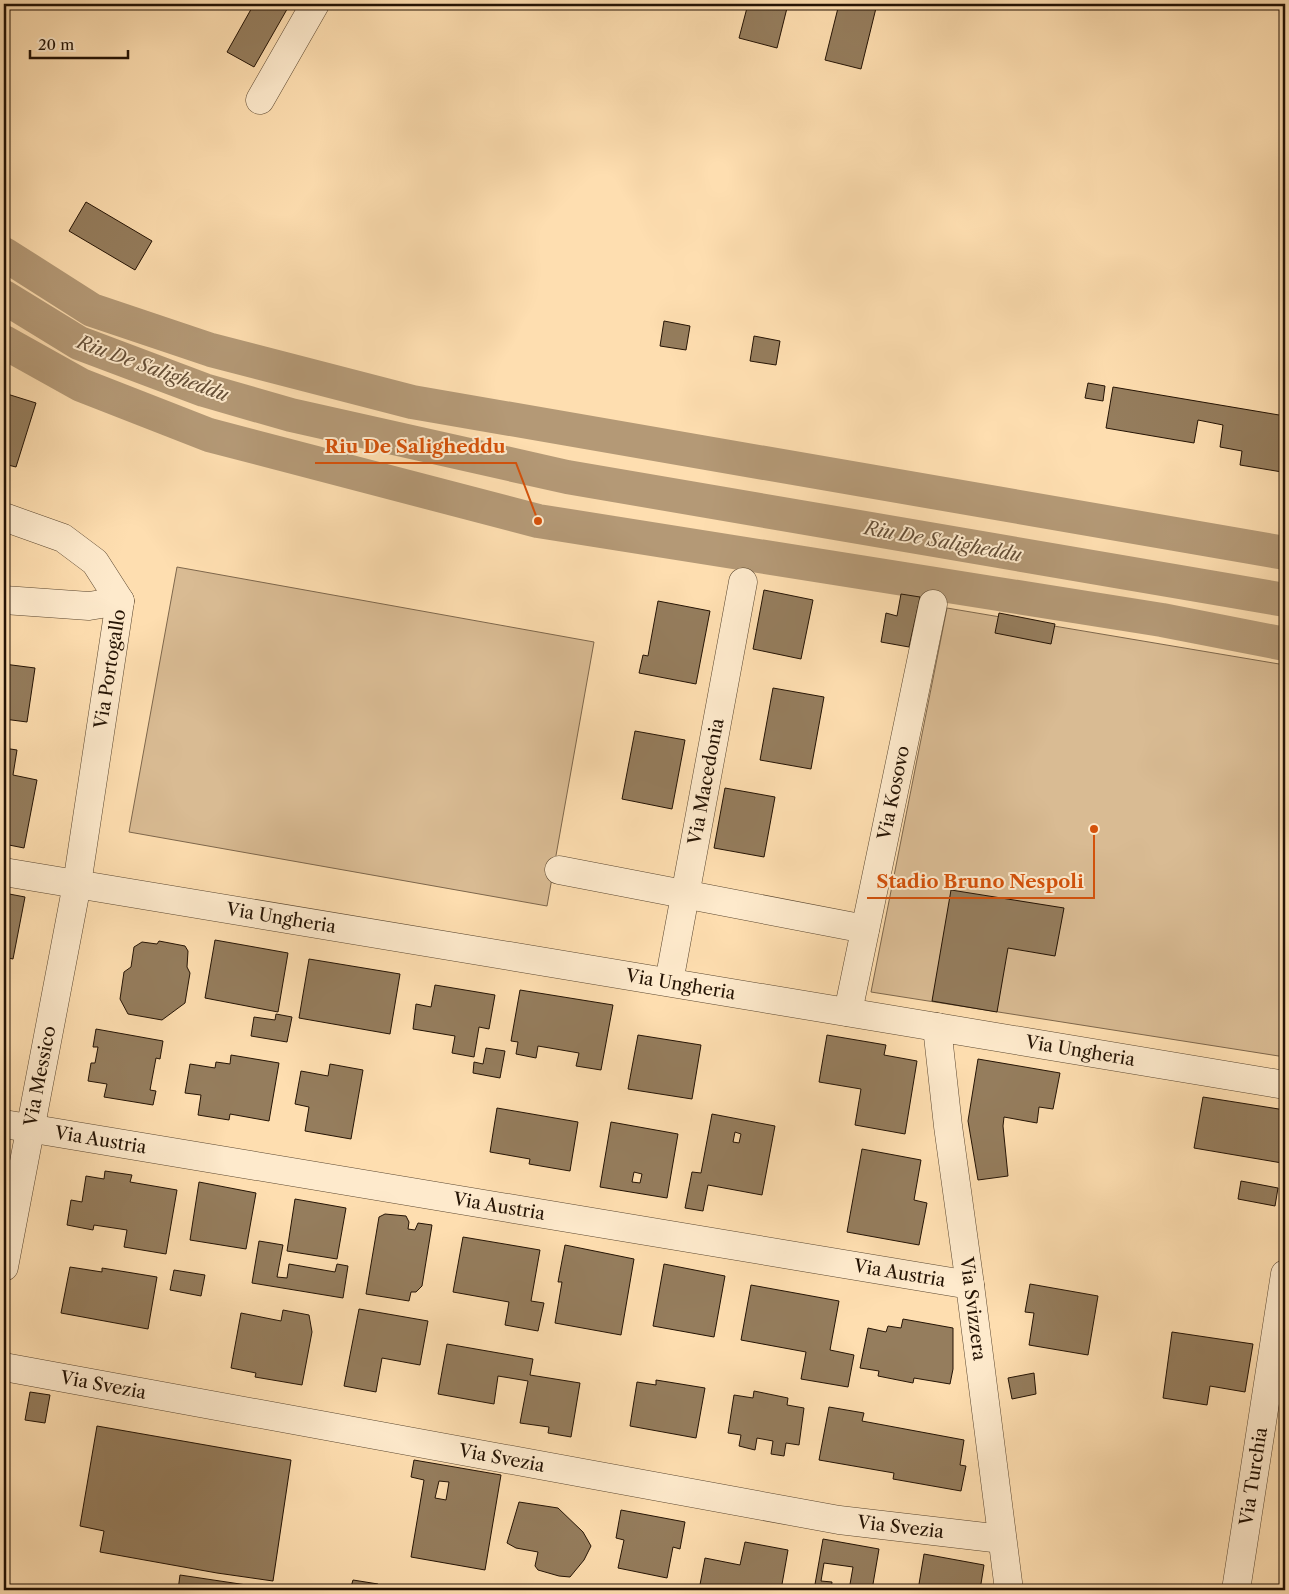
<svg xmlns="http://www.w3.org/2000/svg" width="1289" height="1594" font-family="'Libre Caslon Text',serif">
<rect width="100%" height="100%" fill="#fedeb0"/>
<filter id="stains"><feTurbulence type="fractalNoise" baseFrequency=".004" numOctaves="4"/><feColorMatrix values="0 0 0 0 .2 0 0 0 0 .09 0 0 0 0 .02 0 0 0 .5 -.17"/></filter>
<radialGradient id="worn" r=".72"><stop offset=".6" stop-color="#630" stop-opacity="0"/><stop offset="1" stop-color="#630" stop-opacity=".3"/></radialGradient>
<!-- green -->
<g fill="#d9bb93" stroke="#7e674c">
<path d="M 177,567 L 594,642 L 547,906 L 129,832 Z"/>
<path d="M 947,608 L 1285,665 L 1285,1057 L 871,992 Z"/>
</g>
<g fill="none" stroke-linecap="round" stroke-linejoin="round">
<!-- canal -->
<g stroke="#b49976" stroke-width="34">
<path d="M 4,254 L 92,310 L 211,350 L 412,402 L 1285,553"/>
<path d="M 4,297 L 79,343 L 204,390 L 291,415 L 567,477 L 1285,600"/>
<path d="M 4,342 L 81,385 L 209,435 L 538,521 L 1162,620 L 1285,644"/>
</g>
</g>
<!-- building -->
<g fill="#957d5d" stroke="#241304" fill-rule="evenodd">
<path d="M 254,4 L 290,4 L 254,67 L 227,52 Z"/>
<path d="M 748,4 L 788,4 L 777,48 L 739,38 Z"/>
<path d="M 839,4 L 877,4 L 861,69 L 825,60 Z"/>
<path d="M 86,202 L 152,241 L 135,270 L 69,231 Z"/>
<path d="M 664,321 L 690,326 L 686,350 L 660,346 Z"/>
<path d="M 754,336 L 780,341 L 776,365 L 750,361 Z"/>
<path d="M 1088,383 L 1105,386 L 1103,401 L 1085,398 Z"/>
<path d="M 1113,387 L 1285,416 L 1285,459 L 1284,458 L 1282,472 L 1240,465 L 1242,451 L 1220,447 L 1223,425 L 1198,420 L 1194,443 L 1106,428 Z"/>
<path d="M 4,393 L 36,403 L 16,467 L 4,464 Z"/>
<path d="M 764,590 L 813,600 L 801,659 L 753,649 Z"/>
<path d="M 901,594 L 920,597 L 909,647 L 881,642 L 886,613 L 897,616 Z"/>
<path d="M 658,601 L 710,611 L 696,684 L 639,673 L 643,655 L 648,656 Z"/>
<path d="M 999,613 L 1055,624 L 1051,644 L 995,633 Z"/>
<path d="M 4,650 L 6,650 L 4,664 L 35,668 L 27,722 L 4,719 Z"/>
<path d="M 773,688 L 824,697 L 811,769 L 760,760 Z"/>
<path d="M 635,731 L 685,740 L 672,809 L 622,799 Z"/>
<path d="M 4,748 L 17,750 L 13,775 L 37,780 L 24,848 L 4,844 Z"/>
<path d="M 725,788 L 775,797 L 764,857 L 714,848 Z"/>
<path d="M 951,890 L 1064,908 L 1055,956 L 1008,948 L 997,1012 L 932,1001 Z"/>
<path d="M 4,893 L 25,897 L 13,959 L 4,957 Z"/>
<path d="M 215,940 L 288,953 L 278,1012 L 205,998 Z"/>
<path d="M 159,941 L 185,946 L 188,951 L 187,967 L 190,973 L 185,1003 L 162,1020 L 128,1014 L 120,999 L 124,972 L 131,967 L 134,947 L 142,942 L 157,944 Z"/>
<path d="M 309,959 L 400,974 L 390,1034 L 299,1018 Z"/>
<path d="M 435,985 L 495,995 L 489,1029 L 479,1027 L 474,1057 L 452,1053 L 455,1036 L 413,1029 L 416,1004 L 431,1007 Z"/>
<path d="M 520,990 L 613,1005 L 601,1070 L 576,1066 L 579,1053 L 538,1046 L 536,1058 L 516,1054 L 518,1042 L 511,1041 Z"/>
<path d="M 276,1014 L 292,1017 L 287,1042 L 251,1036 L 254,1017 L 275,1020 Z"/>
<path d="M 96,1029 L 163,1041 L 160,1059 L 156,1058 L 150,1090 L 156,1091 L 153,1105 L 104,1097 L 107,1084 L 88,1081 L 91,1063 L 95,1063 L 98,1047 L 93,1047 Z"/>
<path d="M 638,1035 L 701,1045 L 692,1099 L 628,1089 Z"/>
<path d="M 827,1035 L 886,1045 L 884,1055 L 917,1061 L 905,1134 L 855,1125 L 861,1089 L 819,1082 Z"/>
<path d="M 486,1048 L 505,1051 L 500,1078 L 473,1073 L 474,1062 L 483,1064 Z"/>
<path d="M 231,1055 L 279,1063 L 269,1121 L 230,1114 L 229,1120 L 198,1115 L 201,1095 L 185,1093 L 190,1064 L 215,1068 L 216,1062 L 230,1064 Z"/>
<path d="M 978,1059 L 1060,1073 L 1053,1109 L 1039,1107 L 1037,1123 L 1004,1117 L 1003,1126 L 1008,1176 L 978,1180 L 968,1121 Z"/>
<path d="M 330,1064 L 363,1070 L 351,1139 L 305,1131 L 309,1107 L 295,1104 L 301,1071 L 328,1076 Z"/>
<path d="M 1203,1097 L 1285,1110 L 1285,1144 L 1282,1163 L 1194,1148 Z"/>
<path d="M 497,1108 L 578,1122 L 570,1171 L 529,1164 L 530,1159 L 490,1152 Z"/>
<path d="M 712,1114 L 775,1126 L 762,1195 L 708,1185 L 703,1211 L 685,1208 L 692,1172 L 701,1173 ZM 735,1132 L 741,1134 L 739,1143 L 733,1142 Z"/>
<path d="M 611,1122 L 678,1134 L 667,1198 L 600,1187 ZM 634,1172 L 642,1174 L 640,1183 L 632,1182 Z"/>
<path d="M 862,1149 L 921,1160 L 914,1200 L 927,1203 L 919,1245 L 847,1232 Z"/>
<path d="M 105,1171 L 132,1175 L 130,1182 L 177,1190 L 166,1254 L 124,1247 L 127,1230 L 94,1225 L 93,1230 L 67,1225 L 71,1200 L 82,1202 L 86,1176 L 104,1179 Z"/>
<path d="M 1241,1181 L 1278,1188 L 1275,1206 L 1238,1199 Z"/>
<path d="M 199,1182 L 256,1193 L 246,1249 L 190,1240 Z"/>
<path d="M 295,1199 L 346,1208 L 337,1259 L 287,1251 Z"/>
<path d="M 385,1214 L 406,1216 L 409,1222 L 408,1229 L 415,1230 L 418,1223 L 432,1225 L 422,1286 L 416,1292 L 411,1292 L 409,1301 L 366,1294 L 379,1217 Z"/>
<path d="M 463,1237 L 540,1250 L 531,1301 L 544,1303 L 538,1331 L 505,1325 L 509,1302 L 453,1292 Z"/>
<path d="M 259,1241 L 283,1245 L 277,1277 L 287,1278 L 289,1264 L 335,1272 L 337,1264 L 348,1266 L 343,1298 L 252,1283 Z"/>
<path d="M 565,1245 L 634,1259 L 621,1335 L 555,1323 L 562,1282 L 558,1282 Z"/>
<path d="M 664,1264 L 725,1276 L 714,1337 L 653,1326 Z"/>
<path d="M 70,1267 L 102,1272 L 102,1268 L 157,1277 L 148,1329 L 61,1313 Z"/>
<path d="M 174,1270 L 205,1275 L 201,1296 L 170,1290 Z"/>
<path d="M 1030,1284 L 1098,1296 L 1088,1355 L 1029,1345 L 1034,1313 L 1025,1312 Z"/>
<path d="M 751,1285 L 839,1301 L 830,1350 L 854,1355 L 848,1387 L 801,1379 L 806,1352 L 741,1340 Z"/>
<path d="M 359,1309 L 428,1321 L 420,1365 L 382,1358 L 376,1392 L 344,1386 Z"/>
<path d="M 283,1310 L 309,1315 L 312,1332 L 302,1385 L 255,1377 L 256,1373 L 231,1368 L 241,1313 L 281,1321 Z"/>
<path d="M 903,1319 L 953,1328 L 953,1369 L 950,1384 L 914,1378 L 913,1383 L 878,1376 L 879,1371 L 860,1368 L 868,1328 L 886,1332 L 888,1326 L 901,1328 Z"/>
<path d="M 1172,1332 L 1253,1344 L 1245,1392 L 1210,1386 L 1207,1405 L 1163,1398 Z"/>
<path d="M 447,1344 L 533,1359 L 530,1375 L 580,1383 L 571,1437 L 548,1433 L 549,1427 L 520,1423 L 528,1381 L 498,1376 L 494,1404 L 438,1394 Z"/>
<path d="M 1034,1373 L 1036,1394 L 1012,1399 L 1008,1378 Z"/>
<path d="M 656,1380 L 705,1388 L 696,1438 L 630,1426 L 637,1382 L 656,1385 Z"/>
<path d="M 754,1391 L 788,1398 L 787,1405 L 804,1408 L 799,1445 L 786,1443 L 784,1456 L 771,1454 L 773,1441 L 757,1438 L 755,1450 L 739,1446 L 741,1435 L 728,1433 L 734,1395 L 753,1398 Z"/>
<path d="M 30,1392 L 50,1395 L 45,1423 L 25,1420 Z"/>
<path d="M 829,1407 L 864,1413 L 862,1421 L 964,1440 L 960,1465 L 966,1466 L 961,1491 L 893,1479 L 894,1473 L 819,1460 Z"/>
<path d="M 97,1426 L 291,1460 L 273,1581 L 217,1573 L 100,1552 L 104,1531 L 80,1526 Z"/>
<path d="M 414,1460 L 501,1475 L 485,1570 L 411,1557 L 424,1480 L 411,1477 ZM 439,1481 L 449,1482 L 446,1500 L 435,1498 Z"/>
<path d="M 519,1502 L 558,1508 L 583,1532 L 591,1546 L 584,1560 L 570,1577 L 559,1576 L 538,1570 L 535,1566 L 538,1552 L 516,1548 L 507,1543 Z"/>
<path d="M 621,1510 L 685,1522 L 680,1549 L 673,1547 L 667,1578 L 618,1568 L 624,1540 L 616,1538 Z"/>
<path d="M 823,1539 L 879,1549 L 872,1590 L 849,1590 L 853,1567 L 824,1563 L 821,1581 L 832,1582 L 831,1590 L 814,1590 Z"/>
<path d="M 745,1542 L 788,1550 L 781,1590 L 699,1590 L 705,1558 L 740,1565 Z"/>
<path d="M 924,1554 L 984,1565 L 980,1590 L 918,1590 Z"/>
<path d="M 180,1575 L 280,1590 L 178,1590 Z"/>
<path d="M 353,1580 L 378,1584 L 377,1590 L 350,1590 Z"/>
</g>
<g fill="none" stroke-linecap="round" stroke-linejoin="round">
<!-- minor casing -->
<g stroke="#5a462f" stroke-width="29">
<g id="minor">
<path d="M 260,100 L 315,4"/>
<path d="M 4,517 L 63,538 L 95,562 L 120,601 L 77,884 L 4,1267"/>
<path d="M 4,600 L 89,606 L 120,601"/>
<path d="M 559,870 L 865,929"/>
<path id="s1" d="M 4,872 L 1285,1085"/>
<path id="s2" d="M 669,982 L 743,582"/>
<path id="s3" d="M 848,1012 L 933,604"/>
<path id="s4" d="M 937,1027 L 948,1126 L 970,1285 L 1009,1590"/>
<path id="s5" d="M 4,1124 L 970,1285"/>
<path id="s6" d="M 4,1367 L 839,1520 L 1002,1539"/>
<path id="s7" d="M 1236,1590 L 1285,1274"/>
</g>
</g>
<!-- minor -->
<use href="#minor" stroke="#feeacc" stroke-width="28"/>
</g>
<g text-anchor="middle" stroke-width="4" stroke-linejoin="round" paint-order="stroke">
<!-- street labels -->
<g font-size="18" fill="#241304" stroke="#feeacc">
<text transform="translate(110 669) rotate(-81)" y="6">Via Portogallo</text>
<text dy="6" stroke="none"><textPath href="#s2" startOffset="204">Via Macedonia</textPath></text>
<text dy="6" stroke="none"><textPath href="#s3" startOffset="224">Via Kosovo</textPath></text>
<text dy="6" stroke="none"><textPath href="#s1" startOffset="281">Via Ungheria</textPath></text>
<text dy="6" stroke="none"><textPath href="#s1" startOffset="686">Via Ungheria</textPath></text>
<text dy="6" stroke="none"><textPath href="#s1" startOffset="1091">Via Ungheria</textPath></text>
<text transform="translate(40 1076) rotate(-79)" y="6">Via Messico</text>
<text dy="6" stroke="none"><textPath href="#s5" startOffset="98">Via Austria</textPath></text>
<text dy="6" stroke="none"><textPath href="#s5" startOffset="502">Via Austria</textPath></text>
<text dy="6" stroke="none"><textPath href="#s5" startOffset="908">Via Austria</textPath></text>
<text dy="6" stroke="none"><textPath href="#s4" startOffset="284">Via Svizzera</textPath></text>
<text dy="6" stroke="none"><textPath href="#s6" startOffset="101">Via Svezia</textPath></text>
<text dy="6" stroke="none"><textPath href="#s6" startOffset="506">Via Svezia</textPath></text>
<text dy="6" stroke="none"><textPath href="#s7" startOffset="115">Via Turchia</textPath></text>
<text dy="6" stroke="none"><textPath href="#s6" startOffset="911">Via Svezia</textPath></text>
</g>
<!-- water labels -->
<g font-size="19" font-style="italic" fill="#654f37" stroke="#feeacc">
<text transform="translate(153 368) rotate(20)" y="7">Riu De Saligheddu</text>
<text transform="translate(943 541) rotate(10)" y="7">Riu De Saligheddu</text>
</g>
</g>
<!-- callouts -->
<path fill="none" stroke="#d4520b" stroke-width="2" d="M538 521L516 463H315M1094 829L1094 898H867"/>
<g fill="#d4520b" stroke="#feeacc" stroke-width="2">
<circle cx="538" cy="521" r="5"/>
<circle cx="1094" cy="829" r="5"/>
</g>
<g font-size="19" text-anchor="middle" font-weight="bold" fill="#d4520b" stroke="#feeacc" stroke-width="4" stroke-linejoin="round" paint-order="stroke">
<text x="415" y="453">Riu De Saligheddu</text>
<text x="980" y="888">Stadio Bruno Nespoli</text>
</g>
<!-- margin -->
<rect width="1289" height="1594" fill="none" stroke="#fedeb0" stroke-width="20"/>
<rect x="5" y="5" width="1279" height="1584" fill="none" stroke="#241304" stroke-width="2.5"/>
<rect x="10" y="10" width="1269" height="1574" fill="none" stroke="#241304"/>
<!-- scale -->
<path d="M30 50v8h98v-8" fill="none" stroke="#241304" stroke-width="2.5"/>
<text x="38" y="50" font-size="15" fill="#241304" stroke="#feeacc" stroke-width="4" paint-order="stroke">20 m</text>
<rect width="100%" height="100%" filter="url(#stains)"/>
<rect width="100%" height="100%" fill="url(#worn)"/>
</svg>
